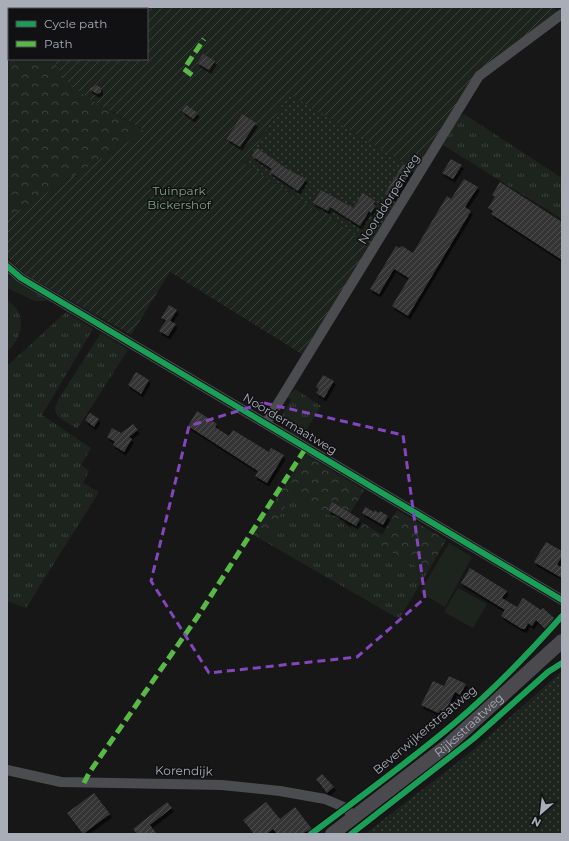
<svg xmlns="http://www.w3.org/2000/svg" width="569" height="841" font-family="Montserrat,sans-serif">
<defs>
<pattern id="grass-tufts" width="24" height="20" patternUnits="userSpaceOnUse"><rect width="24" height="20" fill="#1d241e"/><path d="M3 7l-1-3M5 7V3M7 7l1-3M15 17l-1-3M17 17v-4M19 17l1-3" fill="none" stroke="#3b413d"/></pattern>
<pattern id="forest-crowns" width="20" height="18" patternUnits="userSpaceOnUse"><rect width="20" height="18" fill="#1d241e"/><path d="M2 6a3 3 0 1 1 6 0M12 15a3 3 0 1 1 6 0" fill="none" stroke="#3b413d"/></pattern>
<pattern id="park-dots" width="8" height="8" patternUnits="userSpaceOnUse"><rect width="8" height="8" fill="#1d241e"/><path d="M2 2h.1M6 6h.1" fill="none" stroke="#3b413d" stroke-width="1.8" stroke-linecap="round"/></pattern>
<pattern id="garden-furrows" width="10" height="10" patternUnits="userSpaceOnUse"><rect width="10" height="10" fill="#1d241e"/><path d="M-1 1l2-2M0 10L10 0M9 11l2-2" fill="none" stroke="#3b413d"/></pattern>
<pattern id="building-hatch" width="6" height="6" patternUnits="userSpaceOnUse"><rect width="6" height="6" fill="#353536"/><path d="M-1 1l2-2M0 6l6-6M5 7l2-2" fill="none" stroke="#4f5051"/></pattern>
<filter id="shadow"><feDropShadow dx="2" dy="3.5" stdDeviation="0" flood-color="#0009"/></filter>
</defs>
<rect width="100%" height="100%" fill="#171717"/>
<!-- grass -->
<g fill="url(#grass-tufts)">
<path d="M 464,114 L 562,178 L 562,219 L 443,145 L 458,117 Z"/>
<path d="M 7,275 L 48,301 L 35,301 L 7,288 Z"/>
<path d="M 7,300 C 28,313 23,337 7,352 Z"/>
<path d="M 66,312 L 93,329 L 42,415 L 91,448 L 81,465 L 89,471 L 83,483 L 99,492 L 26,608 L 7,601 L 7,366 Z"/>
<path d="M 101,333 L 128,350 L 77,429 L 57,416 L 55,409 L 58,400 Z"/>
<path d="M 295,389 L 321,406 L 301,438 L 293,434 L 280,418 L 291,400 L 287,397 Z"/>
<path d="M 293,494 L 427,573 L 399,619 L 264,541 Z"/>
</g>
<!-- forest -->
<g fill="url(#forest-crowns)">
<path d="M 7,7 L 59,7 L 59,9 L 9,9 L 9,59 L 53,59 C 65,91 116,114 145,131 L 7,218 Z"/>
<path d="M 305,454 L 364,490 L 344,524 L 293,494 L 264,541 L 253,535 Z"/>
<path d="M 397,510 L 446,540 L 427,573 L 351,528 L 357,519 L 382,535 Z"/>
</g>
<!-- park -->
<g fill="url(#park-dots)">
<path d="M 289,93 L 416,170 L 371,245 L 245,164 Z"/>
<path d="M 562,671 L 562,834 L 365,834 L 472,751 Z"/>
</g>
<!-- garden -->
<path fill="url(#garden-furrows)" d="M 59,7 L 553,7 L 558,11 L 498,55 L 477,73 L 416,170 L 289,94 L 245,164 L 371,245 L 302,354 L 170,272 L 131,335 L 25,274 L 7,257 L 7,218 L 145,131 C 115,111 66,94 53,59 L 147,59 L 147,9 L 59,9 Z"/>
<!-- pitch -->
<g fill="#1d241e">
<path d="M 449,543 L 472,557 L 445,607 L 420,592 Z"/>
<path d="M 458,588 L 487,604 L 473,628 L 444,612 Z"/>
</g>
<!-- building -->
<g fill="url(#building-hatch)" filter="url(#shadow)">
<path d="M 203,54 L 215,61 L 209,70 L 197,63 Z"/>
<path d="M 97,85 L 101,88 L 101,92 L 97,94 L 89,89 Z"/>
<path d="M 186,105 L 198,113 L 193,119 L 182,111 Z"/>
<path d="M 242,114 L 256,123 L 240,147 L 227,139 Z"/>
<path d="M 257,148 L 287,169 L 306,179 L 298,191 L 270,172 L 272,169 L 252,156 Z"/>
<path d="M 451,159 L 462,165 L 453,179 L 442,173 Z"/>
<path d="M 403,164 L 412,169 L 394,199 L 385,193 Z"/>
<path d="M 464,179 L 478,187 L 465,207 L 471,211 L 408,316 L 392,306 L 409,278 L 394,269 L 379,294 L 370,289 L 396,246 L 400,248 L 402,246 L 413,253 L 447,196 L 451,199 Z"/>
<path d="M 500,182 L 562,222 L 562,260 L 491,214 L 493,211 L 488,208 L 495,197 L 492,195 Z"/>
<path d="M 321,190 L 353,208 L 363,193 L 375,201 L 373,204 L 376,205 L 371,213 L 369,211 L 360,226 L 330,207 L 328,211 L 313,203 Z"/>
<path d="M 169,305 L 177,310 L 170,321 L 176,324 L 168,336 L 159,331 L 166,320 L 161,318 Z"/>
<path d="M 136,372 L 149,380 L 141,394 L 128,385 Z"/>
<path d="M 323,375 L 334,381 L 324,398 L 316,393 L 319,389 L 316,387 Z"/>
<path d="M 197,411 L 217,424 L 215,427 L 229,436 L 233,430 L 269,452 L 271,448 L 284,455 L 267,483 L 255,476 L 258,471 L 188,426 Z"/>
<path d="M 90,413 L 99,419 L 94,427 L 85,420 Z"/>
<path d="M 133,424 L 138,430 L 129,437 L 132,439 L 124,452 L 113,445 L 115,442 L 107,437 L 112,428 L 121,433 Z"/>
<path d="M 332,502 L 360,519 L 356,526 L 328,510 Z"/>
<path d="M 365,507 L 374,512 L 374,510 L 379,513 L 380,511 L 388,516 L 383,525 L 362,513 Z"/>
<path d="M 546,542 L 562,551 L 562,556 L 557,565 L 562,567 L 562,578 L 534,562 Z"/>
<path d="M 470,568 L 507,591 L 502,598 L 517,607 L 523,598 L 541,610 L 543,608 L 555,619 L 545,629 L 536,620 L 532,626 L 528,623 L 525,629 L 522,629 L 501,616 L 505,610 L 461,583 Z"/>
<path d="M 449,676 L 466,684 L 460,695 L 455,692 L 445,712 L 441,710 L 438,713 L 421,705 L 433,681 L 444,686 Z"/>
<path d="M 322,774 L 334,787 L 327,793 L 316,779 Z"/>
<path d="M 94,793 L 110,814 L 83,834 L 67,813 Z"/>
<path d="M 167,802 L 172,808 L 150,825 L 157,834 L 137,834 L 133,829 Z"/>
<path d="M 266,802 L 280,819 L 295,807 L 315,833 L 307,831 L 302,834 L 277,834 L 273,829 L 267,834 L 254,834 L 243,820 Z"/>
</g>
<g fill="none" stroke-linecap="round" stroke-linejoin="round">
<!-- minor -->
<g stroke="#4b4c50" stroke-width="10">
<path d="M 7,266 L 21,278 L 562,600"/>
<path d="M 266,423 L 479,76 L 562,14"/>
<path d="M 7,770 L 61,782 L 222,785 L 280,791 L 325,799 L 346,808 L 354,818"/>
</g>
<!-- secondary -->
<path stroke="#4a4a4e" stroke-width="14" id="s1" d="M 332,834 L 448,745 L 562,641"/>
<!-- quiet -->
<g stroke="#58b947" stroke-width="5" stroke-dasharray="10 5" stroke-linecap="butt">
<path d="M 192,75 L 184,69 L 204,39"/>
<path d="M 84,783 L 89,773 L 198,616 L 307,446"/>
</g>
<!-- cycleway casing -->
<g stroke="#111113" stroke-width="8">
<g id="cycleway">
<path d="M 7,266 L 21,278 L 562,600"/>
<path d="M 311,834 C 360,797 410,761 457,721 C 495,689 529,653 562,616"/>
<path d="M 351,834 L 473,739 L 548,672 L 562,663"/>
</g>
</g>
<!-- cycleway -->
<use href="#cycleway" stroke="#1a9f57" stroke-width="6"/>
</g>
<!-- marked area -->
<path fill="none" stroke="#8446be" stroke-width="3" stroke-dasharray="8 5" stroke-linejoin="round" d="M 264,403 L 403,435 L 425,598 L 357,657 L 209,673 L 151,581 L 189,426 Z"/>
<g text-anchor="middle" stroke-width="3" stroke-linejoin="round" paint-order="stroke">
<!-- park labels -->
<g font-size="12" fill="#7fa381" stroke="#111113">
<text x="179" y="195">Tuinpark<tspan x="179" dy="14">Bickershof</tspan></text>
</g>
<!-- street labels -->
<g font-size="12" fill="#a8adb8" stroke="#111113">
<text transform="translate(389 199) rotate(-58)" y="4">Noorddorperweg</text>
<text transform="translate(290 424) rotate(31)" y="4">Noordermaatweg</text>
<text dy="4" stroke="none"><textPath href="#s1" startOffset="175">Rijksstraatweg</textPath></text>
<text transform="translate(425 730) rotate(-40)" y="4">Beverwijkerstraatweg</text>
<text transform="translate(184 771) rotate(1)" y="4">Korendijk</text>
</g>
</g>
<!-- border -->
<rect width="569" height="841" fill="none" stroke="#a8adb8" stroke-width="16"/>
<!-- legend -->
<rect x="8" y="8" width="140" height="52" fill="#111113" stroke="#4d4f55"/>
<rect x="16" y="21" width="20" height="6" fill="#1a9f57" stroke="#4d4f55"/>
<text x="44" y="28" font-size="12" fill="#a8adb8">Cycle path</text>
<rect x="16" y="41" width="20" height="6" fill="#58b947" stroke="#4d4f55"/>
<text x="44" y="48" font-size="12" fill="#a8adb8">Path</text>
<!-- north arrow -->
<g transform="translate(541 813) rotate(208)" stroke="#111113" stroke-width="3" paint-order="stroke">
<path d="M0-3L7 15L0 10L-7 15Z" fill="#a8adb8"/>
<text y="-6" font-size="11" font-weight="bold" text-anchor="middle" fill="#a8adb8">N</text>
</g>
</svg>
